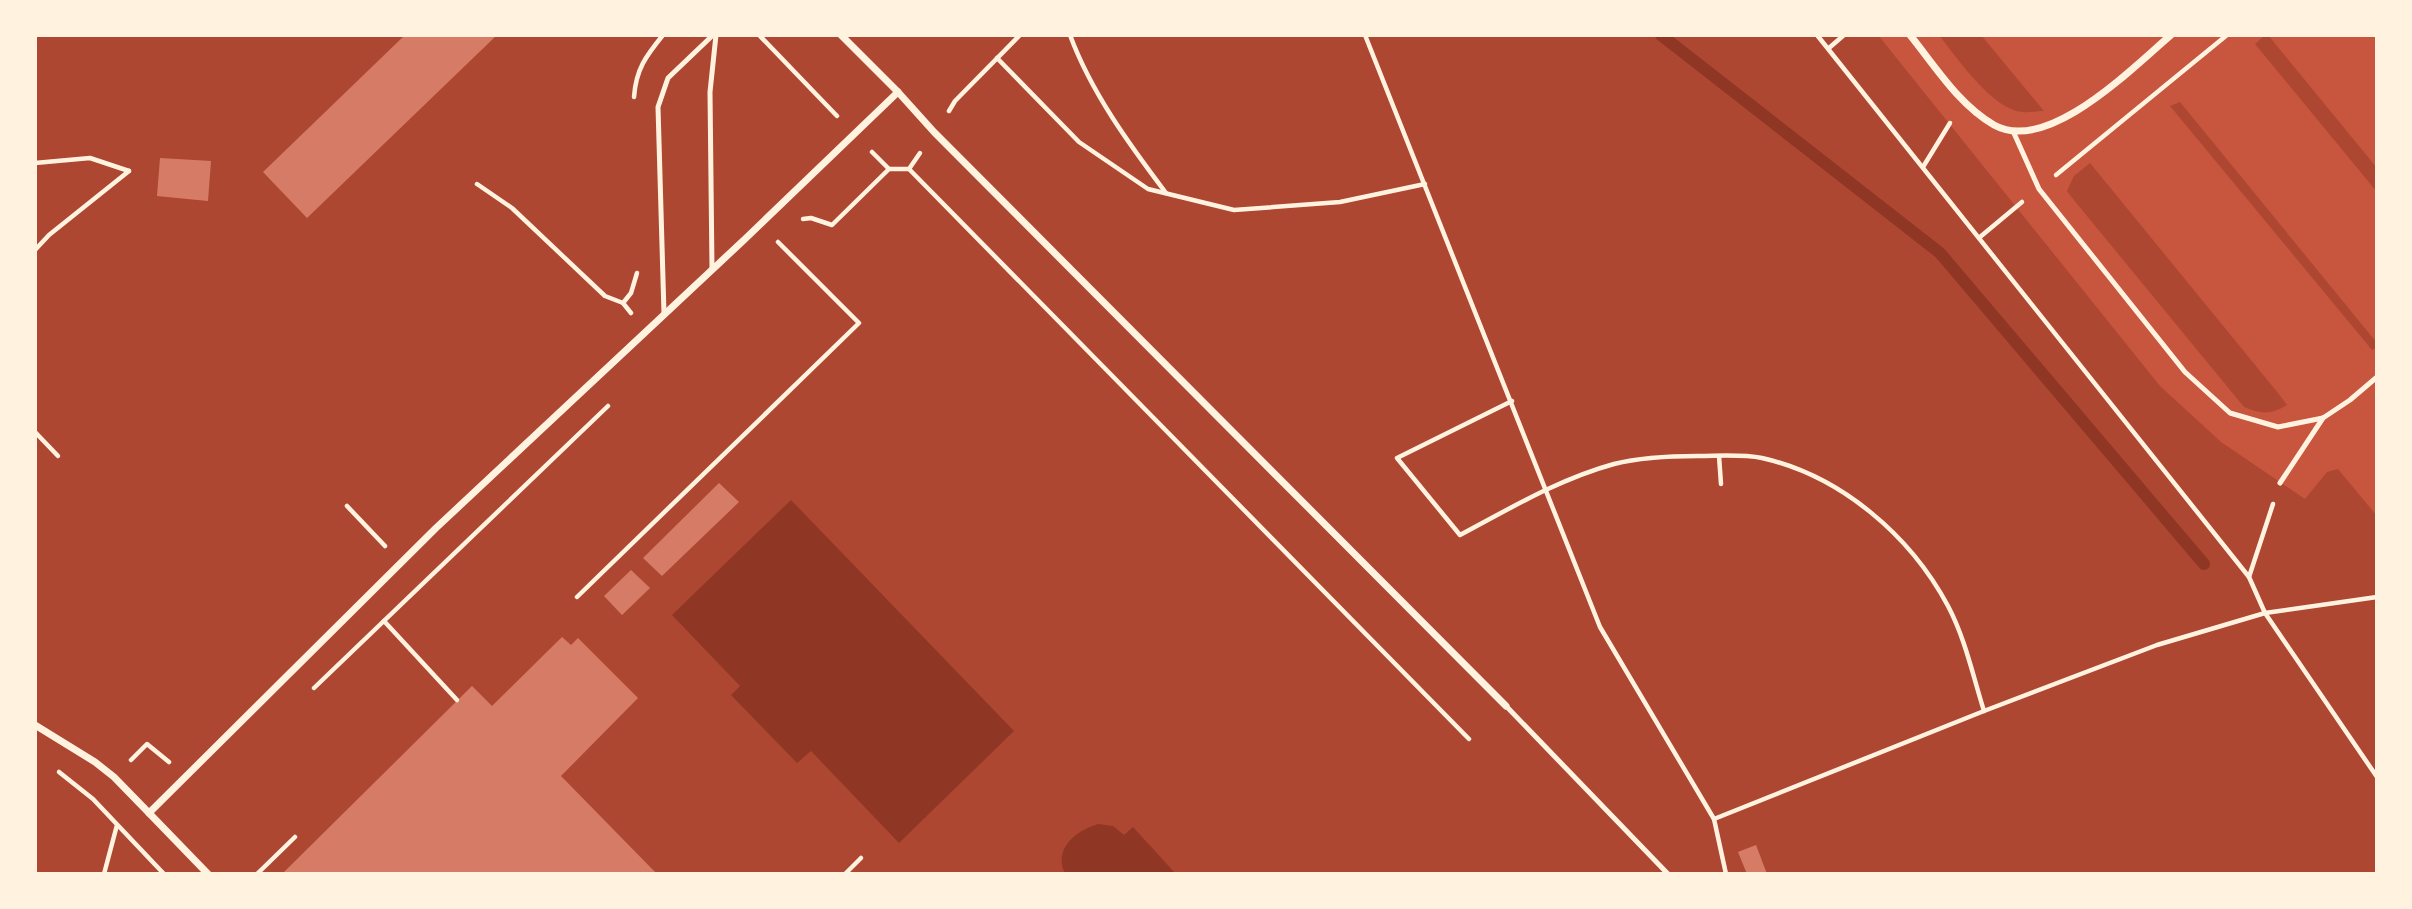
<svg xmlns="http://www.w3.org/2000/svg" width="2412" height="909" font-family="Barlow,sans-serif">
<rect width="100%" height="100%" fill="#c8553d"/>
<!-- green -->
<g fill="#ae4732">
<path d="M 35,35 L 1878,35 L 2160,386 L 2221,442 L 2305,499 L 2327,472 L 2338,469 L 2377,516 L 2377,874 L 35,874 Z"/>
<path d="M 1939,35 L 1981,35 L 2044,111 C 2037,111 2029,113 2022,112 C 1992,109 1957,58 1939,35 Z"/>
<path d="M 2265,35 L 2268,35 L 2377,168 L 2377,192 L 2255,44 Z"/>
<path d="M 2180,102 L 2377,343 L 2377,347 L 2372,350 L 2170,106 Z"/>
<path d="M 2090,163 L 2278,393 L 2287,405 C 2271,415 2261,414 2244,407 L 2073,199 L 2067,191 L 2074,176 Z"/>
</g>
<!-- water -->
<g fill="#8f3625">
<path d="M 791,500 L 1014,731 L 899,843 L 811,751 L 797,763 L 731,695 L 740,686 L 672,615 Z"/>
<path d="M 1098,824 L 1113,826 L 1124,835 L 1133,827 L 1176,874 L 1065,874 C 1053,848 1076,831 1098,824 Z"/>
</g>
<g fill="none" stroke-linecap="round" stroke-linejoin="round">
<!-- stream -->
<path stroke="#8f3625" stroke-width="12" d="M 1661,35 L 1940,253 L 2204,564"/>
</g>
<!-- building -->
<g fill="#d67c66">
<path d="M 405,35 L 497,35 L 307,218 L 263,172 Z"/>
<path d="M 160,158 L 211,161 L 208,201 L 157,196 Z"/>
<path d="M 719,483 L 739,502 L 662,576 L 643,558 Z"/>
<path d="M 631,570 L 650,588 L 622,615 L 604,596 Z"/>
<path d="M 562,637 L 571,645 L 578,638 L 638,698 L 561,776 L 657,874 L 282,874 L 472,686 L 492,706 Z"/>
<path d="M 1756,845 L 1767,874 L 1747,874 L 1738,852 Z"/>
</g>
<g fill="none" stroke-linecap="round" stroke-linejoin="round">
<!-- path -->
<g stroke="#fff3e0" stroke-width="4.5">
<path d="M 759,35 L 837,116"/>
<path d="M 1070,35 C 1091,92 1129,144 1166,193"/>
<path d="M 1365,35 L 1600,627 L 1714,819"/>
<path d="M 1817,35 L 2249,577 L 2265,613 L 2377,777"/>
<path d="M 1829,48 L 1844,35"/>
<path d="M 997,58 L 1079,142 L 1148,189 L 1234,210 L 1340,202 L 1425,184"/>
<path d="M 634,97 C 636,69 646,56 663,35"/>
<path d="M 949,111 L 955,101 L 1020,35"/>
<path d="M 872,152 L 889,169 L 909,169 L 1469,739"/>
<path d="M 35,163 L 90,158 L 129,171"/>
<path d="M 1923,167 L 1950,123"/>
<path d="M 909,169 L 920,153"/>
<path d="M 2056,175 L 2227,35"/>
<path d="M 477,184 L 512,208 L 605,296 L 623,303 L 631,313"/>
<path d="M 803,219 L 811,218 L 832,225 L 889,169"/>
<path d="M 1980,237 L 2022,202"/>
<path d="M 35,250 L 49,235 L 129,171"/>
<path d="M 623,303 L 631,293 L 637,273"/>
<path d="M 1512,401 L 1397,458 L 1460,535 C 1509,509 1559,479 1614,464 C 1642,457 1669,456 1698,456 C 1718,456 1742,454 1762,458 C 1841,476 1910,535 1948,606 C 1965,638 1973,676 1984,711"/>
<path d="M 35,432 L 58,456"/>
<path d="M 1719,456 L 1721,484"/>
<path d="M 347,506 L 385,546"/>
<path d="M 2249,577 L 2273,504"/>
<path d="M 577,597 L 859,323 L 778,242"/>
<path d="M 384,621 L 457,700"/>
<path d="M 314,688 L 608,406"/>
<path d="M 131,760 L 147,744 L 169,762"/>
<path d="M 59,772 L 93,799 L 164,874"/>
<path d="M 104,874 L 117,825"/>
<path d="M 257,874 L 295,837"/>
<path d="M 845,874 L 861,858"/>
<path d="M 1726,874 L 1714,819 L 1984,711 L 2157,645 L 2265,613 L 2377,597"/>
</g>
<!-- service -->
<g stroke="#fff3e0" stroke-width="5">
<path d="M 2013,131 L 2039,189 L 2185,372 L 2230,413 L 2278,427 L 2323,418 L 2350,400 L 2377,377"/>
<path d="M 712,269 L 710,92 L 716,35"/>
<path d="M 664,314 L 658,107 L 668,78 L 713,35"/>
<path d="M 2280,483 L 2323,418"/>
<path d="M 1506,706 L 1668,874"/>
</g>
<!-- minor -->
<g stroke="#fff3e0" stroke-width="7">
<path d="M 841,35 L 898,92"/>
<path d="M 1910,35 C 1935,66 1959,105 1994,125 C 2048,155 2133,67 2171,35"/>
<path d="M 35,725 L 95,762 L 114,777 L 149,813 L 436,528 L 745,239 L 898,92 L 934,132 L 1506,706"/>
<path d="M 149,813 L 208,874"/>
</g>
</g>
<!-- border -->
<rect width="2412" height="909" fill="none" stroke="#fff3e0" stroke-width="74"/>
</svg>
